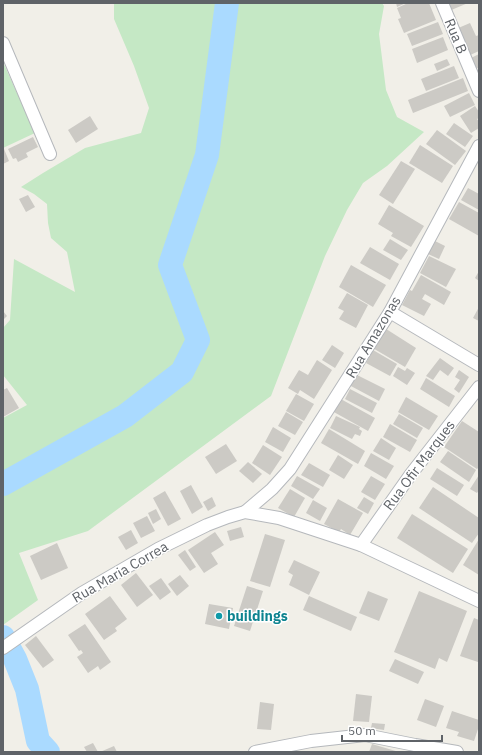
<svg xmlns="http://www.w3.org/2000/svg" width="482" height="755" font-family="'IBM Plex Sans',sans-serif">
<rect width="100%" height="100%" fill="#f1efe8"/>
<!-- green -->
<g fill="#c5e8c5">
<path d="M 114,3 L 382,3 L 384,6 L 379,34 L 386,90 L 397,117 L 424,132 L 387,166 L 363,183 L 347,210 L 325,256 L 271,396 L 88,531 L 19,553 L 38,600 L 3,625 L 3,418 L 27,405 L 3,375 L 3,328 L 10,320 L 14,259 L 75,292 L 67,252 L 51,238 L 48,223 L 47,204 L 34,194 L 21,187 L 43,173 L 85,148 L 141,133 L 149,108 L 134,66 L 114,19 Z"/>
<path d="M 3,62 L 35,133 L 3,148 Z"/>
</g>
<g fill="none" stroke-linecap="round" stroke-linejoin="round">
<!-- river -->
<g stroke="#aadaff" stroke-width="24">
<path d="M 3,484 L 125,416 L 182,372 L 198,340 L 170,265 L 207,155 L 227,3"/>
<path d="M 3,637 L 15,659 L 27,689 L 38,741 L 48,752"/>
</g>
</g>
<!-- building -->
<g fill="#cccac5">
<path d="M 396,3 L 406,3 L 397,7 Z"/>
<path d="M 408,3 L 429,3 L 436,20 L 404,33 L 398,19 L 401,18 L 397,8 Z"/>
<path d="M 446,3 L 468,3 L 449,11 Z"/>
<path d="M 438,22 L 443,34 L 412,46 L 407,34 Z"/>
<path d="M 470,23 L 476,36 L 479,35 L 479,51 L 468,56 L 456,29 Z"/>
<path d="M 443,37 L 448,50 L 417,63 L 412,49 Z"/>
<path d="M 479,54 L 479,67 L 476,69 L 471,58 Z"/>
<path d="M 447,59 L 450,65 L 437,71 L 434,64 Z"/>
<path d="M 454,66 L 459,78 L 426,91 L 421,79 Z"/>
<path d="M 463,78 L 468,91 L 413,113 L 408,100 Z"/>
<path d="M 469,93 L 475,105 L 450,117 L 444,106 Z"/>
<path d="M 475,106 L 479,112 L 479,118 L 477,119 L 479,122 L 479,128 L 471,133 L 460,116 Z"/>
<path d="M 90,116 L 98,129 L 76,143 L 68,130 Z"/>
<path d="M 454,123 L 473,136 L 465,147 L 446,134 Z"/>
<path d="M 437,130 L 466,151 L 455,165 L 426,144 Z"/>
<path d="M 33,137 L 38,147 L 26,153 L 28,157 L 18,162 L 16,158 L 13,159 L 8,149 Z"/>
<path d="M 420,145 L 453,166 L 442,183 L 409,163 Z"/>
<path d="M 4,149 L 9,161 L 3,164 L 3,150 Z"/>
<path d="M 401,161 L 415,169 L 393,204 L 379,195 Z"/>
<path d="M 468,188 L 479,194 L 479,210 L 461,200 Z"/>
<path d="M 28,195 L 35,207 L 26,212 L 19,199 Z"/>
<path d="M 459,202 L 479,213 L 479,236 L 449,219 Z"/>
<path d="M 389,205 L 424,226 L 411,247 L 391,236 L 393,233 L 378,224 Z"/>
<path d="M 390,239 L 408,250 L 401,260 L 383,250 Z"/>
<path d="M 435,241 L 445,246 L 439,259 L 428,254 Z"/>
<path d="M 370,247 L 399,264 L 390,280 L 360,263 Z"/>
<path d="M 429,256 L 456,269 L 446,287 L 420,273 Z"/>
<path d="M 351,265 L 386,285 L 373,307 L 339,287 Z"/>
<path d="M 479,271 L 479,281 L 475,278 Z"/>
<path d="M 421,275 L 451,292 L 444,305 L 425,294 L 422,299 L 431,304 L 424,316 L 402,305 L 410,290 L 412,291 Z"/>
<path d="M 347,293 L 368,305 L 356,328 L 339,319 L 344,311 L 338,308 Z"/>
<path d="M 479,307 L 479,321 L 473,318 Z"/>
<path d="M 3,311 L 7,316 L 3,320 Z"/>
<path d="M 383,327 L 416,348 L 405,367 L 371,347 Z"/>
<path d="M 332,345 L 344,353 L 335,368 L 322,360 Z"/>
<path d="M 373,350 L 397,364 L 390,376 L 366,363 Z"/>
<path d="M 440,358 L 454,368 L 448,376 L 440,370 L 433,380 L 426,376 Z"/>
<path d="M 317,360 L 332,370 L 314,399 L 300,390 L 298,394 L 288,388 L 299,370 L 308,375 Z"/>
<path d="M 398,367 L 405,371 L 407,368 L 415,373 L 407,385 L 393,376 Z"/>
<path d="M 459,370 L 469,377 L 459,393 L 454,389 L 460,380 L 455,377 Z"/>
<path d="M 355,374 L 385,389 L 379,401 L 349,385 Z"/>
<path d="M 426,378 L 455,396 L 449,407 L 420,389 Z"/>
<path d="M 7,388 L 19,408 L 3,417 L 3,390 Z"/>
<path d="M 350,389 L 377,403 L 372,413 L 345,399 Z"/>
<path d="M 296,394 L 314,404 L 304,421 L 286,411 Z"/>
<path d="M 406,397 L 438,416 L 429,430 L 398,412 Z"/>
<path d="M 339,398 L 375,418 L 368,431 L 332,411 Z"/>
<path d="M 286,412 L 303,422 L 295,435 L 278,426 Z"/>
<path d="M 399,414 L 423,428 L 417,438 L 393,424 Z"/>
<path d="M 336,416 L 360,427 L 359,429 L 362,431 L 360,436 L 355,434 L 352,439 L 330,428 Z"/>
<path d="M 462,421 L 479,432 L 479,467 L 477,469 L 444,447 Z"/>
<path d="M 390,424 L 417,440 L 410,452 L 383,437 Z"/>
<path d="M 273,427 L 291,438 L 283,452 L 265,442 Z"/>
<path d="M 329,429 L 365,451 L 358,464 L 321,443 Z"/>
<path d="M 381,438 L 396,448 L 389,460 L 373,451 Z"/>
<path d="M 226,444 L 237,461 L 216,474 L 205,457 Z"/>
<path d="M 263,445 L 282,457 L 270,475 L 252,463 Z"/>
<path d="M 448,451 L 476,470 L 469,482 L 440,462 Z"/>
<path d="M 371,453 L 394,466 L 386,479 L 364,466 Z"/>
<path d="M 338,455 L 353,465 L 344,479 L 329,470 Z"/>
<path d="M 248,462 L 262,474 L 253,483 L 239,471 Z"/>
<path d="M 309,463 L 330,475 L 323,487 L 301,475 Z"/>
<path d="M 437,468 L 464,485 L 457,496 L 430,479 Z"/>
<path d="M 479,475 L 479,490 L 477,493 L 470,489 Z"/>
<path d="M 297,476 L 320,489 L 313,499 L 291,486 Z"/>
<path d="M 371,476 L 385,484 L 375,500 L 361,492 Z"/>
<path d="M 191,485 L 203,507 L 192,514 L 180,491 Z"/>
<path d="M 433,487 L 479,518 L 479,533 L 472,543 L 419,508 Z"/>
<path d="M 290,489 L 305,498 L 294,517 L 278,508 Z"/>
<path d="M 165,491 L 181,519 L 168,526 L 153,498 Z"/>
<path d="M 212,497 L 216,506 L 208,511 L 203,502 Z"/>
<path d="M 364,497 L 374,503 L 368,514 L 357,508 Z"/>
<path d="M 338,499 L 363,513 L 350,535 L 341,529 L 339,532 L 324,524 Z"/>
<path d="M 313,500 L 327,508 L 320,521 L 306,513 Z"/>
<path d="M 156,509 L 161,519 L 153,524 L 148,513 Z"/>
<path d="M 412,514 L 468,549 L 453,573 L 397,538 Z"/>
<path d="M 147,516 L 155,531 L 141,538 L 133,523 Z"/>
<path d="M 241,527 L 244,537 L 230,541 L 227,531 Z"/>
<path d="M 131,530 L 138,543 L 126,550 L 118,537 Z"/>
<path d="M 215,532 L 224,545 L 211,553 L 218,564 L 204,573 L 188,550 Z"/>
<path d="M 265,534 L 285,540 L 270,587 L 250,581 Z"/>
<path d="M 479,539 L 479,575 L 463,565 Z"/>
<path d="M 57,543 L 68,568 L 41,580 L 30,556 Z"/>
<path d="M 185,550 L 196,567 L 190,571 L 178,555 Z"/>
<path d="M 294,560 L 320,572 L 309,595 L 289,585 L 293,575 L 288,572 Z"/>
<path d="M 136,573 L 153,595 L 137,607 L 121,585 Z"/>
<path d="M 180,575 L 189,586 L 177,596 L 168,584 Z"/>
<path d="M 161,578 L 171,592 L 160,600 L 149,586 Z"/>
<path d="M 247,586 L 263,591 L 250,631 L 234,626 Z"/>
<path d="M 368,591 L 388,599 L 379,621 L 359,613 Z"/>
<path d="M 419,591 L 467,611 L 447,662 L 439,658 L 435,669 L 394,652 Z"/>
<path d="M 110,596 L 127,619 L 115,628 L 117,631 L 104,640 L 85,614 Z"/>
<path d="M 309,596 L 357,617 L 351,631 L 303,610 Z"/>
<path d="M 209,604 L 233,608 L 229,629 L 205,624 Z"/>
<path d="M 474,618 L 479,620 L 479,658 L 478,662 L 460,656 Z"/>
<path d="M 85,624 L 111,662 L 100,670 L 98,666 L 88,673 L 77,657 L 83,653 L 81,650 L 79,651 L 68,635 Z"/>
<path d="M 36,636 L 54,660 L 43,668 L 25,645 Z"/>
<path d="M 395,659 L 424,672 L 418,684 L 389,671 Z"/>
<path d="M 356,694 L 372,696 L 369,722 L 353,721 Z"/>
<path d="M 425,699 L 444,706 L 436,727 L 417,720 Z"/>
<path d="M 260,702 L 274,704 L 271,730 L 257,729 Z"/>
<path d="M 452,711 L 479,720 L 479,726 L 474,741 L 457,736 L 459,732 L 446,728 Z"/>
<path d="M 372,723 L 385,724 L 384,730 L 371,728 Z"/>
<path d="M 93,743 L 98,752 L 87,752 L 84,747 Z"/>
<path d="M 372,744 L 399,752 L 369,752 Z"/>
<path d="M 114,746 L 117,752 L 100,752 Z"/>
</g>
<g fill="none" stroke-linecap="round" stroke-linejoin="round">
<!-- street casing -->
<g stroke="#b5b8bc" stroke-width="14">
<g id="street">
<path d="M 442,3 L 479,91"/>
<path d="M 3,43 L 50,154"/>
<path d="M 390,312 L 479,365"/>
<path d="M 245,512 L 272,489 L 290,469 L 390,312 L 479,146"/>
<path d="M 361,545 L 411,474 L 479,387"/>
<path d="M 3,648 L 82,593 L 158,549 L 207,525 L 228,517 L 245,512 L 279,518 L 361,545 L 479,601"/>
<path d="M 255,752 L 311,741 L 365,735 L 415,745 L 457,752"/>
</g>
</g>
<!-- street -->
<use href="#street" stroke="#fff" stroke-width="12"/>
</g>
<!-- markers -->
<circle fill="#0f9aa8" stroke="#fff" stroke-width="1.5" cx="219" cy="616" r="4"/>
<g text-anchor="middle" stroke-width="3" stroke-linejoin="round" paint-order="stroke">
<!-- street labels -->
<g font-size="14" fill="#5f6368" stroke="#fff">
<text transform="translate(456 36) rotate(67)" y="5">Rua B</text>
<text transform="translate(373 337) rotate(-59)" y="5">Rua Amazonas</text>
<text transform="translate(419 465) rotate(-53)" y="5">Rua Ofir Marques</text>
<text transform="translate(120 572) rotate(-30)" y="5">Rua Maria Correa</text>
</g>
<!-- culture labels -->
<g font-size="14" font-weight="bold" fill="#0d838f" stroke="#fff" text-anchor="start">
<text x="227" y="621">buildings</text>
</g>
</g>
<!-- border -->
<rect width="482" height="755" fill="none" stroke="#5f6368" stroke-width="8"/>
<!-- scale -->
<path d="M342 735v6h100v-6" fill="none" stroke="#5f6368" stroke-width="2"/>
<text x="348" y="735" font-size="12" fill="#5f6368" stroke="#ffffff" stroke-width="3" paint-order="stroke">50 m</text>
</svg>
